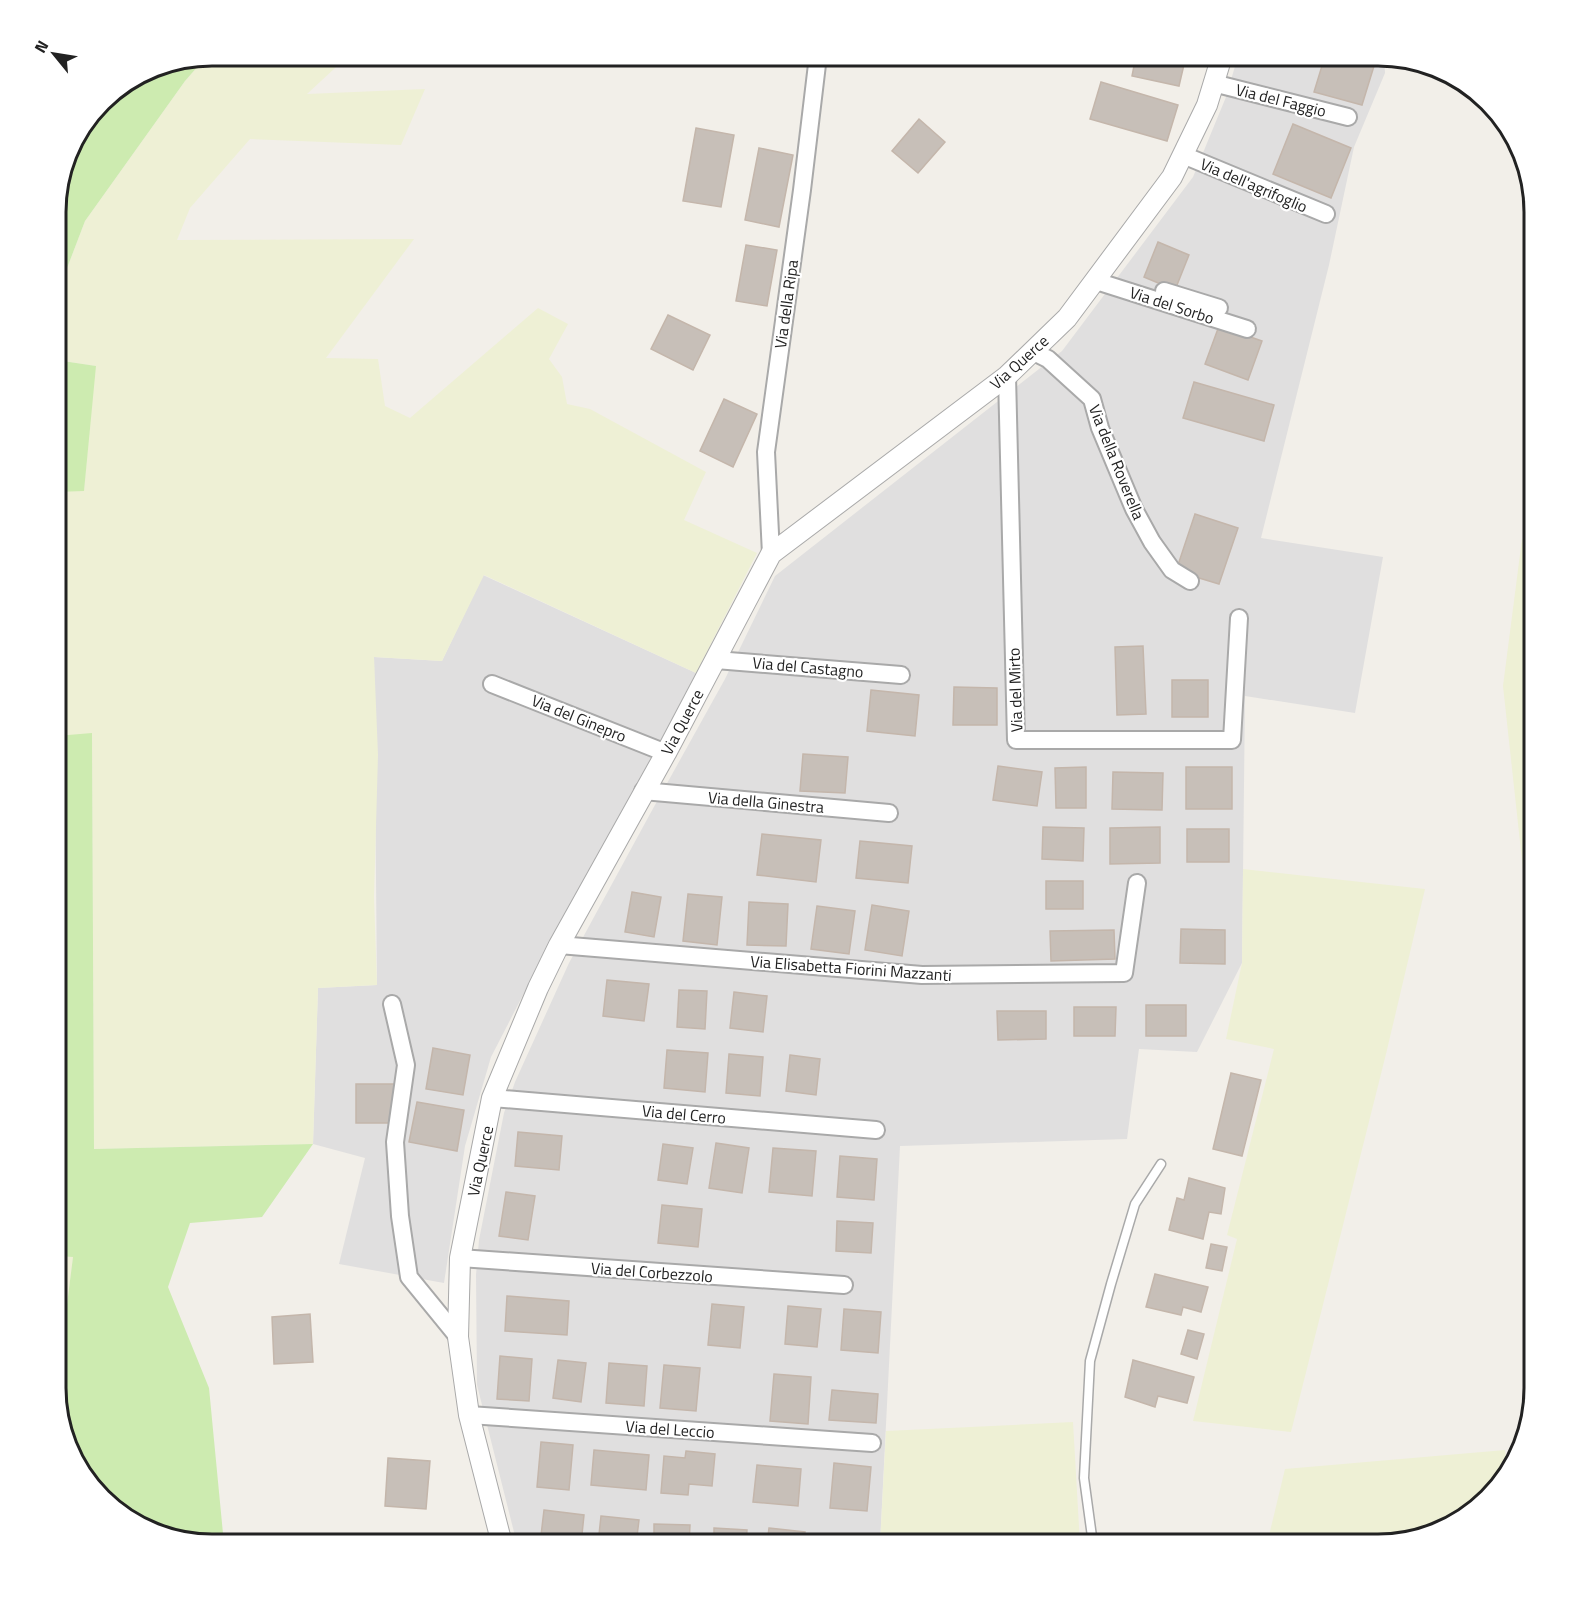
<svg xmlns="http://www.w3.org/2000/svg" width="1590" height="1600" font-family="'Titillium Web',sans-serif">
<rect width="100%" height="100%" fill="#f2efe9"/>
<!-- residential -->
<g fill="#e0dfdf">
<path d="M 1238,56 L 1384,56 L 1385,73 L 1354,147 L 1329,265 L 1261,538 L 1383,557 L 1355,713 L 1245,696 L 1242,963 L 1197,1052 L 1139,1049 L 1127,1139 L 900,1146 L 880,1544 L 517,1544 L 477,1385 L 476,1275 L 479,1240 L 504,1113 L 515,1082 L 569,963 L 650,814 L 725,679 L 775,576 L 1062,351 L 1193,177 L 1226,97 Z"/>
<path d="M 483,575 L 696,673 L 650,761 L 541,960 L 491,1057 L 465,1146 L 444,1283 L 339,1264 L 365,1158 L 313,1144 L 318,988 L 377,985 L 374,657 L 442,661 Z"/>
</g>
<!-- farmland -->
<g fill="#eef0d5">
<path d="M 212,56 L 348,56 L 307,94 L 425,89 L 401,145 L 250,139 L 190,208 L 177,240 L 414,239 L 326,358 L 378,359 L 385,406 L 410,418 L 538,308 L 568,324 L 549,359 L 562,377 L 567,404 L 590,409 L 706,472 L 684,520 L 757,553 L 696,673 L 484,575 L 442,661 L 374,657 L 378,755 L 374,897 L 377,985 L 318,988 L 313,1144 L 94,1149 L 92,734 L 56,736 L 56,492 L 84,490 L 95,366 L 56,360 L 56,297 L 85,221 L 185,81 L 206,57 Z"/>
<path d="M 1522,539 L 1534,551 L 1534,970 L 1503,686 Z"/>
<path d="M 1243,869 L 1425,889 L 1386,1054 L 1291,1432 L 1193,1421 L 1237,1239 L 1227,1235 L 1274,1049 L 1226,1039 L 1242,963 Z"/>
<path d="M 56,1256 L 73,1257 L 64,1329 L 56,1328 Z"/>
<path d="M 1073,1422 L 1080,1544 L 880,1544 L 886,1431 Z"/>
<path d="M 1505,1450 L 1508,1471 L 1481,1506 L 1438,1533 L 1379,1544 L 1267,1544 L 1285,1469 Z"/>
</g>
<!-- grass -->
<g fill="#cdebb0">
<path d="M 206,57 L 185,81 L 85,221 L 56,297 L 56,201 L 72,142 L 108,95 L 152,67 Z"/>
<path d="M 56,360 L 96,366 L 84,491 L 56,492 Z"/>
<path d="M 92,733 L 94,1149 L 313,1144 L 262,1217 L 190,1223 L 168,1287 L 209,1388 L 224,1544 L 212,1544 L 143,1529 L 94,1491 L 67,1448 L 56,1389 L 56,1328 L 64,1328 L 73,1257 L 56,1256 L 56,736 Z"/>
</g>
<!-- building -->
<g fill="#c7bfb8" stroke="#c4b6ab" stroke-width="1.5">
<path d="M 1136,56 L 1186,56 L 1179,86 L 1132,76 Z"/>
<path d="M 1325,56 L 1337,56 L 1374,66 L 1362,105 L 1314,92 Z"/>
<path d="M 1101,82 L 1178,105 L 1167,141 L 1090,119 Z"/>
<path d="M 919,119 L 945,142 L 918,173 L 892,151 Z"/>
<path d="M 1293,124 L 1351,148 L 1331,198 L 1273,174 Z"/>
<path d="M 696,128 L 734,135 L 721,207 L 683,201 Z"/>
<path d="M 759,148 L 793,155 L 779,227 L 745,220 Z"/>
<path d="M 1158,242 L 1189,255 L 1175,290 L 1144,277 Z"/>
<path d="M 746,245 L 777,250 L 767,306 L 736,301 Z"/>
<path d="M 668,315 L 710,335 L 693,370 L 651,349 Z"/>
<path d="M 1219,326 L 1262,341 L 1248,380 L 1205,364 Z"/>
<path d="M 1194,382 L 1274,405 L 1264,441 L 1183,418 Z"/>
<path d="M 724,399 L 757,414 L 733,467 L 700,451 Z"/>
<path d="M 1195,514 L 1238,528 L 1219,584 L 1176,571 Z"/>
<path d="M 1143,646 L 1146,714 L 1117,715 L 1115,647 Z"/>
<rect x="1172" y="680" width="36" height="37"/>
<path d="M 954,687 L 997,688 L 997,725 L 953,725 Z"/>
<path d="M 871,690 L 919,695 L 915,736 L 867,731 Z"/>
<path d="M 803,754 L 848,757 L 845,793 L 800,791 Z"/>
<path d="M 998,766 L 1042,772 L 1037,806 L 993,800 Z"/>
<path d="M 1086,767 L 1086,808 L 1056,808 L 1055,768 Z"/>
<rect x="1186" y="767" width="46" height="42"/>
<path d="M 1113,772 L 1163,773 L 1162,810 L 1112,809 Z"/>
<path d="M 1043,827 L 1084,828 L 1083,861 L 1042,859 Z"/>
<path d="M 1160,827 L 1160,863 L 1110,864 L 1110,828 Z"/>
<rect x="1187" y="829" width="42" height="33"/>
<path d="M 762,834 L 821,840 L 816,882 L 757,875 Z"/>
<path d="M 860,841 L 912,846 L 908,883 L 856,878 Z"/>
<rect x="1046" y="881" width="37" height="28"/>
<path d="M 632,892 L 661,897 L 654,937 L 625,932 Z"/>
<path d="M 688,894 L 722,897 L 717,945 L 683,941 Z"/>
<path d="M 749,902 L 788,904 L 786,946 L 747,945 Z"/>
<path d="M 872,905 L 909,911 L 902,956 L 865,950 Z"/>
<path d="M 817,906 L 855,911 L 849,954 L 811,949 Z"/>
<path d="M 1181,929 L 1225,930 L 1225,964 L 1180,963 Z"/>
<path d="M 1114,930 L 1115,959 L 1051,961 L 1050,931 Z"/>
<path d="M 607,980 L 649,984 L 644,1021 L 603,1016 Z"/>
<path d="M 679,990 L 707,991 L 705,1029 L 677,1027 Z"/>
<path d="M 734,992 L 767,996 L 763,1032 L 730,1028 Z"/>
<rect x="1146" y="1005" width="40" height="31"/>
<path d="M 1074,1007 L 1116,1007 L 1115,1036 L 1074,1036 Z"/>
<path d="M 997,1011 L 1046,1011 L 1046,1039 L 998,1040 Z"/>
<path d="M 433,1048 L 470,1055 L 463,1095 L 426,1089 Z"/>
<path d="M 667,1050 L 708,1053 L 705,1092 L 664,1088 Z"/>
<path d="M 729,1054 L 763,1057 L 760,1096 L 726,1093 Z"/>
<path d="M 790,1055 L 820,1059 L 816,1095 L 786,1091 Z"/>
<path d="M 1231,1073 L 1261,1080 L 1242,1156 L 1213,1149 Z"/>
<path d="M 356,1084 L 394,1084 L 393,1123 L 356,1123 Z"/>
<path d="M 417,1102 L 464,1110 L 457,1151 L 409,1142 Z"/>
<path d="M 518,1132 L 562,1136 L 559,1170 L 515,1166 Z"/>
<path d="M 716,1143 L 749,1148 L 742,1193 L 709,1188 Z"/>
<path d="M 663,1144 L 693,1148 L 687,1184 L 658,1180 Z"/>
<path d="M 773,1148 L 816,1151 L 812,1196 L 769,1192 Z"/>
<path d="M 840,1156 L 877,1159 L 874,1200 L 837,1197 Z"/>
<path d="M 1189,1178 L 1225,1188 L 1221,1214 L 1209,1212 L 1203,1239 L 1169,1230 L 1177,1198 L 1184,1200 Z"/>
<path d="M 506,1192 L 535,1196 L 528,1240 L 499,1236 Z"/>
<path d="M 662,1205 L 702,1209 L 698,1247 L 658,1243 Z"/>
<path d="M 837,1221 L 873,1223 L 871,1253 L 836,1251 Z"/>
<path d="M 1211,1244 L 1227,1247 L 1222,1271 L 1206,1268 Z"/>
<path d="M 1155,1274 L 1208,1287 L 1201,1312 L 1183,1307 L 1181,1315 L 1146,1307 Z"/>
<path d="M 507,1296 L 569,1301 L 567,1335 L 505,1331 Z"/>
<path d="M 712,1304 L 744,1307 L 740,1348 L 708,1345 Z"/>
<path d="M 788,1306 L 821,1309 L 817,1347 L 785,1344 Z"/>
<path d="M 844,1309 L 881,1312 L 878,1353 L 841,1350 Z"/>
<path d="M 310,1314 L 313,1362 L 274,1364 L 272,1317 Z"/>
<path d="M 1188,1330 L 1204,1334 L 1197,1359 L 1181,1354 Z"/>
<path d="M 500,1356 L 532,1359 L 529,1401 L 497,1399 Z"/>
<path d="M 558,1360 L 586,1363 L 581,1402 L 553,1398 Z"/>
<path d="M 1133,1360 L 1194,1377 L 1187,1403 L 1158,1396 L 1155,1407 L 1125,1397 Z"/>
<path d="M 609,1363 L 647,1366 L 644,1406 L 606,1403 Z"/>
<path d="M 664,1365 L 700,1368 L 696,1411 L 660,1408 Z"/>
<path d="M 774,1374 L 811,1377 L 808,1424 L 770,1421 Z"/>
<path d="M 832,1390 L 878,1394 L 876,1423 L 829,1420 Z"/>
<path d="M 541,1442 L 573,1445 L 569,1490 L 537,1487 Z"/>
<path d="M 594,1450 L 649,1455 L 646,1490 L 591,1485 Z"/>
<path d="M 686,1451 L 715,1454 L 712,1486 L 689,1484 L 688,1495 L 661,1493 L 664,1456 L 685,1458 Z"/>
<path d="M 388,1458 L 430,1461 L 426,1509 L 385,1506 Z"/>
<path d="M 834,1463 L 871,1467 L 867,1511 L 830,1508 Z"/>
<path d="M 757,1465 L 801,1469 L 798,1506 L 753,1502 Z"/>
<path d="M 544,1510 L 584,1515 L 581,1544 L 540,1544 Z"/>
<path d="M 601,1516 L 639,1520 L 636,1544 L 598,1544 Z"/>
<path d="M 654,1524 L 690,1525 L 689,1544 L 654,1544 Z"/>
<path d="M 714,1528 L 747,1530 L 746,1544 L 714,1544 Z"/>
<path d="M 769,1528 L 805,1532 L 804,1544 L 767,1544 Z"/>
<path d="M 825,1535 L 861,1538 L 860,1544 L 824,1544 Z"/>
</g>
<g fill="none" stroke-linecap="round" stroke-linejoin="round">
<!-- service casing -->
<g stroke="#a9a9a9" stroke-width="11">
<path id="service" d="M 1093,1544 L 1084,1478 L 1090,1361 L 1111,1284 L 1135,1204 L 1161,1164"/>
</g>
<!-- minor casing -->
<g stroke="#a9a9a9" stroke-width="20">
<g id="minor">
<path d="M 1213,83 L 1348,117"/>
<path d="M 1183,155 L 1326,214"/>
<path d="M 1096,281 L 1247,329"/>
<path d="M 1164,291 L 1219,308"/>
<path d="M 1034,352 L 1048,359 L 1092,399 L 1100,428 L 1134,509 L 1152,542 L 1172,570 L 1190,581"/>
<path d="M 1007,376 L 1016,740 L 1232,740 L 1239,618"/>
<path d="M 771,554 L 766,452 L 802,190 L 818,56"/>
<path d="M 716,660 L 901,675"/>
<path d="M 492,684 L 666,753"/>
<path d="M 643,791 L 889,813"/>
<path d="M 559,945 L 922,975 L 1124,973 L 1137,883"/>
<path d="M 392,1004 L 406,1065 L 395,1142 L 400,1216 L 409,1277 L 458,1337"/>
<path d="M 492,1098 L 876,1130"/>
<path d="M 460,1258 L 844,1285"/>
<path d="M 469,1415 L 872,1443"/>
</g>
</g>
<!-- tertiary casing -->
<g stroke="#a9a9a9" stroke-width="22">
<path id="tertiary" d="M 502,1544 L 469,1415 L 458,1337 L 460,1258 L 492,1098 L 538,988 L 559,945 L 666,753 L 771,554 L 1007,376 L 1067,318 L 1172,177 L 1207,105 L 1222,56"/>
</g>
<!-- service -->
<use href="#service" stroke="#fff" stroke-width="8"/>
<!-- minor -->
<use href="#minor" stroke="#fff" stroke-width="16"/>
<!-- tertiary -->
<use href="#tertiary" stroke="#fff" stroke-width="20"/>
</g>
<g text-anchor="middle" stroke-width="4.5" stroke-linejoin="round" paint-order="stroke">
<!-- street labels -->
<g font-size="16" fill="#222" stroke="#fff">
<text transform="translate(1281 100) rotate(14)" y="6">Via del Faggio</text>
<text transform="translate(1254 185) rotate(23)" y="6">Via dell'agrifoglio</text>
<text transform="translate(786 304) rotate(-82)" y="6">Via della Ripa</text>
<text transform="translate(1172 305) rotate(18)" y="6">Via del Sorbo</text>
<text transform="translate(1019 362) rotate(-42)" y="6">Via Querce</text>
<text transform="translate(1117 462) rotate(68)" y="6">Via della Roverella</text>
<text transform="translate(808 667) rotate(5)" y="6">Via del Castagno</text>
<text transform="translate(1015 690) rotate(-92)" y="6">Via del Mirto</text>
<text transform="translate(579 718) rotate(22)" y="6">Via del Ginepro</text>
<text transform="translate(682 722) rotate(-62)" y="6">Via Querce</text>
<text transform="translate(766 802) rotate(5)" y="6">Via della Ginestra</text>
<text transform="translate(851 968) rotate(4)" y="6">Via Elisabetta Fiorini Mazzanti</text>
<text transform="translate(684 1114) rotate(5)" y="6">Via del Cerro</text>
<text transform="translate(480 1161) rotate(-78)" y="6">Via Querce</text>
<text transform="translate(652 1272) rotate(4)" y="6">Via del Corbezzolo</text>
<text transform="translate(670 1429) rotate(4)" y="6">Via del Leccio</text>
</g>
</g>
<!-- crop -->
<path d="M0 0H1590V1600H0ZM212 66H1378A146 146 0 0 1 1524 212V1388A146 146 0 0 1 1378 1534H212A146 146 0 0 1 66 1388V212A146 146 0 0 1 212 66Z" fill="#fff" fill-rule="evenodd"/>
<path fill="none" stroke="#222" stroke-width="3" d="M212 66H1378A146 146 0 0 1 1524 212V1388A146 146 0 0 1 1378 1534H212A146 146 0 0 1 66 1388V212A146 146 0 0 1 212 66Z"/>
<!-- north arrow -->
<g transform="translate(54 54) rotate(300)" stroke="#ffffff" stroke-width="4.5" paint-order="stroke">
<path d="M0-4.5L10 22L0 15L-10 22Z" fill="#222222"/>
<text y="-9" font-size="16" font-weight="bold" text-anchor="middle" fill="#222222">N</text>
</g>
</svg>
